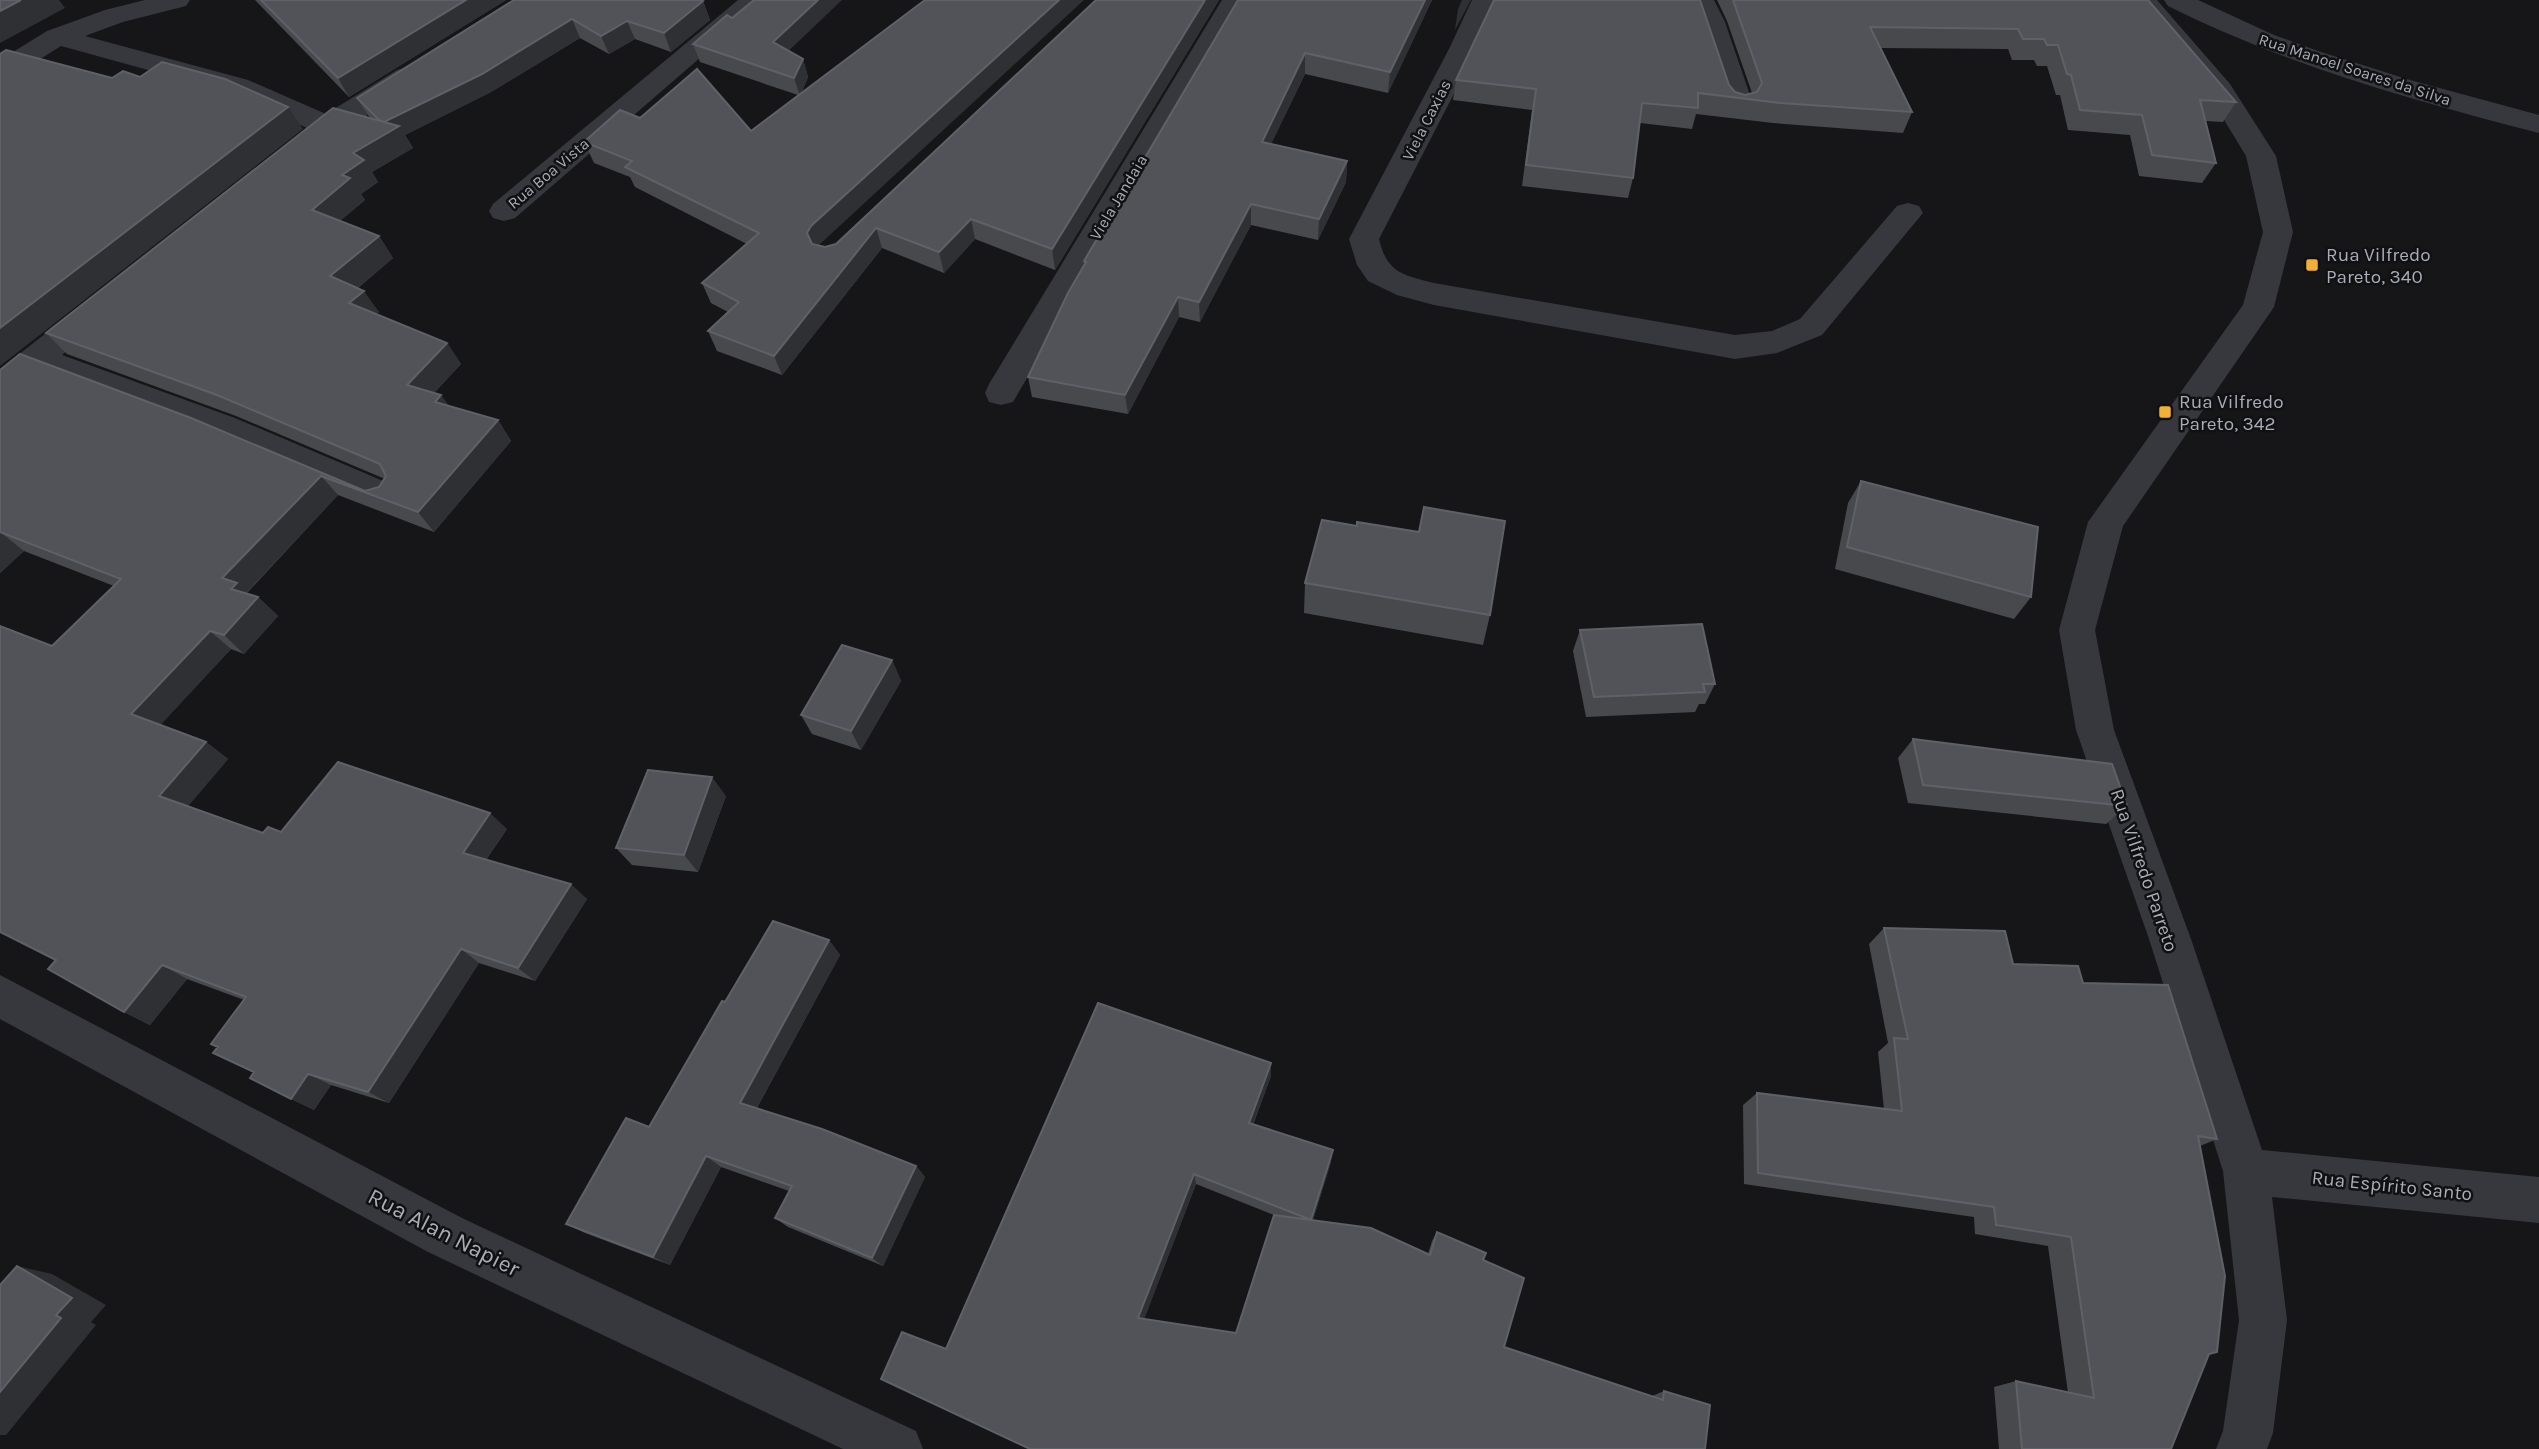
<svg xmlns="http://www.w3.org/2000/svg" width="2539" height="1449" font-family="Karla,sans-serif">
<rect width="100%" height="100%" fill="#161618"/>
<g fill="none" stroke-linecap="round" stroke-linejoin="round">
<!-- street -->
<g fill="#37383d" fill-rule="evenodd">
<path d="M 145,0 L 190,0 L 186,6 L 123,22 L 85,36 L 248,80 L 326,114 L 397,70 L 407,67 L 417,70 L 421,76 L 417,82 L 318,148 L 308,150 L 298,148 L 294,141 L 307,128 L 228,92 L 61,46 L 10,78 L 0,81 L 0,60 L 47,31 L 105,10 Z"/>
<path d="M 738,0 L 767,0 L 515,218 L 504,221 L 493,218 L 489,211 L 493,204 Z"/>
<path d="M 1222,0 L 1248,0 L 1013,402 L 1001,405 L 989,402 L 985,393 L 989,384 Z"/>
<path d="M 1472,0 L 1498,0 L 1477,49 L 1379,239 C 1387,273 1403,275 1434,283 L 1735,335 L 1772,331 L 1800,319 L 1897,206 L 1908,203 L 1919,206 L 1923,213 L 1822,335 L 1777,353 L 1735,359 L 1434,305 L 1397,295 L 1368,281 L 1357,265 L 1349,239 L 1449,49 Z"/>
<path d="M 1688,0 L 1714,0 L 1725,22 L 1753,104 L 1749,110 L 1739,113 L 1729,110 L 1725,104 L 1699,22 Z"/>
<path d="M 2130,0 L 2157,0 L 2230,84 L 2276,156 L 2293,232 L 2274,307 L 2123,526 L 2095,630 L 2114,730 L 2191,939 L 2262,1150 L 2539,1177 L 2539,1223 L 2272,1197 L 2287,1320 L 2273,1433 L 2267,1449 L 2216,1449 L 2223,1431 L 2239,1320 L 2223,1171 L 2149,939 L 2076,730 L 2059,630 L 2088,522 L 2243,305 L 2263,232 L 2246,156 L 2209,95 Z"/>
<path d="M 2164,0 L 2198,0 L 2274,35 L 2318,51 L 2410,80 L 2539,115 L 2539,133 C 2412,100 2286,65 2168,6 Z"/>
<path d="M 97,299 L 108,302 L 113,310 L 108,318 L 62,355 L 235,418 L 395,486 L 400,495 L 395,504 L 383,508 L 371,504 L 211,436 L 41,372 L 12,396 L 0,399 L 0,369 L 86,302 Z"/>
<path d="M 0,975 L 462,1218 L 916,1431 L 923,1449 L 843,1449 L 428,1252 L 0,1019 Z"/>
</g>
</g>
<!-- wall -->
<g fill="#47494d" fill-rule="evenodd">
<path d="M 255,0 L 506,0 L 349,97 Z"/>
<path d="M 514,0 L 703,1 L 710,20 L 671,52 L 635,39 L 609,54 L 580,38 L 491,92 L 405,135 L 413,148 L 372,172 L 378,182 L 361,194 L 365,200 L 340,221 L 379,236 L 393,258 L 358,288 L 379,312 L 376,314 L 447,343 L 461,364 L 434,393 L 449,406 L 498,420 L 511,441 L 434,532 L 338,495 L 247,593 L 249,594 L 258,597 L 278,616 L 244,654 L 231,649 L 160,725 L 206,742 L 228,759 L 188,806 L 263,833 L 507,829 L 486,860 L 587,899 L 535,981 L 479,963 L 389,1103 L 331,1085 L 314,1110 L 291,1099 L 217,1047 L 244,1000 L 187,979 L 150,1025 L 124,1012 L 56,960 L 52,646 L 114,586 L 24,551 L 0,573 L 0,370 L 365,491 L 379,487 L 385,479 L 236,416 L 67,354 L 46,333 L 370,118 L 357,98 Z"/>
<path d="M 1096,0 L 1219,0 L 1055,270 L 975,239 L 944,273 L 882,248 L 782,375 L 717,351 L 708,331 L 728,312 L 711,303 L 702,283 L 747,244 L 635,187 L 630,177 L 594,163 L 584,142 L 640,118 L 751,131 L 798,95 L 700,62 L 693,44 L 788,51 L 803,59 L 808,77 L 801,94 L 819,246 L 825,247 L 836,244 Z"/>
<path d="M 1238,0 L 1432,0 L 1388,93 L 1305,74 L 1271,144 L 1347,161 L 1346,182 L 1318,240 L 1251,225 L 1200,322 L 1179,317 L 1128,414 L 1032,397 L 1028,377 L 1084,266 L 1084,261 Z"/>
<path d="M 1717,0 L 2148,0 L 2236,102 L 2223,122 L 2205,121 L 2216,163 L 2202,183 L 2139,176 L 2130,135 L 2068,130 L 2060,95 L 2056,95 L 2047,66 L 2037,66 L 2034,60 L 2012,60 L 2008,49 L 1881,48 L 1912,112 L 1903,133 L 1773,123 L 1696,114 L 1692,129 L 1640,123 L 1633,178 L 1628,198 L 1522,186 L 1532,110 L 1453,100 L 1456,80 L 1729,85 L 1735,92 L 1745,95 L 1752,93 L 1727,21 Z"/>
<path d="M 1861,481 L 2031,597 L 2014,619 L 1835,569 L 1848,503 Z"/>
<path d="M 1357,526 L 1419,532 L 1490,615 L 1483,645 L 1304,613 L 1305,583 Z"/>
<path d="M 1580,630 L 1715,684 L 1705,704 L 1699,704 L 1695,712 L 1586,717 L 1573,651 Z"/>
<path d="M 892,660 L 901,681 L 861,750 L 812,734 L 801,715 Z"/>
<path d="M 1913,739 L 2127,806 L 2106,824 L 1908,803 L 1898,758 Z"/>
<path d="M 726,796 L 698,872 L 632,865 L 616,848 Z"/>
<path d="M 1884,928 L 2083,983 L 2217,1139 L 2200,1146 L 2209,1354 L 2171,1449 L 1999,1449 L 1994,1387 L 2016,1381 L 2068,1393 L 2048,1246 L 1975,1234 L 1974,1217 L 1744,1184 L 1743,1105 L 1757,1093 L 1884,1109 L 1878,1052 L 1888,1043 L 1869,944 Z"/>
<path d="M 829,940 L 840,955 L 757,1108 L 916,1166 L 925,1177 L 883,1266 L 788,1227 L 775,1218 L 789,1191 L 721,1167 L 670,1265 L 585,1233 L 566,1224 L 649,1127 L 725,1002 Z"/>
<path d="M 1271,1076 L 1253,1125 L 1331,1162 L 1313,1220 L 1428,1254 L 1432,1241 L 1437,1232 L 1483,1260 L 1504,1347 L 1652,1397 L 1652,1396 L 1664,1391 L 1705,1449 L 946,1349 ZM 1196,1184 L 1274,1215 L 1236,1333 L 1144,1319 Z"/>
</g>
<!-- shaded-wall -->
<g fill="#2f3033">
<path d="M 21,0 L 59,0 L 65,8 L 0,43 L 0,11 Z"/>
<path d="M 466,0 L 506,0 L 349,97 L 338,78 Z"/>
<path d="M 818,0 L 842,0 L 779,60 L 773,42 Z"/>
<path d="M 1059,0 L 1084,0 L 818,246 L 814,254 L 807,233 L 811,226 Z"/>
<path d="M 1205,0 L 1219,0 L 1055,270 L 1052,249 Z"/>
<path d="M 1425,0 L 1432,0 L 1388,93 L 1390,72 Z"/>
<path d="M 1462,0 L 1471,0 L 1455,30 L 1458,9 Z"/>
<path d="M 703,1 L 710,20 L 671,52 L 664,33 Z"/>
<path d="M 572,19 L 580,38 L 491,92 L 405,135 L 413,148 L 372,172 L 378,182 L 361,194 L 365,200 L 328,231 L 312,210 L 342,175 L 353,153 L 382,123 Z"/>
<path d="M 627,21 L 635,39 L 609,54 L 601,36 Z"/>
<path d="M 1305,53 L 1305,74 L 1262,163 L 1262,142 Z"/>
<path d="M 803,59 L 808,77 L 800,96 L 794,78 Z"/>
<path d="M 288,107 L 303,129 L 0,366 L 0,328 Z"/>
<path d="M 1347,161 L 1346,182 L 1318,240 L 1319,219 Z"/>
<path d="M 1251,204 L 1251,225 L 1200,322 L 1199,302 Z"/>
<path d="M 971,219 L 975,239 L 944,273 L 939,252 Z"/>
<path d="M 876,228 L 882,248 L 782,375 L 774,356 Z"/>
<path d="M 379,236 L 393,258 L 346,298 L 330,276 Z"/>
<path d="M 364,291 L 379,312 L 365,325 L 349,303 Z"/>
<path d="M 1178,297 L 1179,317 L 1128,414 L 1125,395 Z"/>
<path d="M 447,343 L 461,364 L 422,405 L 407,385 Z"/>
<path d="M 441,395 L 456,415 L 435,402 Z"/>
<path d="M 498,420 L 511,441 L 434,532 L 418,512 Z"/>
<path d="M 321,476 L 338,495 L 247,592 L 255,600 L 258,597 L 278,616 L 244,654 L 224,635 L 231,589 L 222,578 Z"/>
<path d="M 0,532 L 24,551 L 0,573 Z"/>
<path d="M 210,631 L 231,649 L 154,732 L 131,714 Z"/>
<path d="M 892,660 L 901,681 L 861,750 L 851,731 Z"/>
<path d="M 206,742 L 228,759 L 183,812 L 159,796 Z"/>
<path d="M 712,777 L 726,796 L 698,872 L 684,855 Z"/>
<path d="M 490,813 L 507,829 L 480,868 L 463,853 Z"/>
<path d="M 571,884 L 587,899 L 535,981 L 518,968 Z"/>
<path d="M 829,940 L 840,955 L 753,1115 L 740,1103 Z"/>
<path d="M 461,949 L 479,963 L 389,1103 L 368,1092 Z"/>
<path d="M 162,965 L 187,979 L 150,1025 L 124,1012 Z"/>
<path d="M 1271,1063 L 1271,1076 L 1249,1135 L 1249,1123 Z"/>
<path d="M 308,1074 L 331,1085 L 314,1110 L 291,1099 Z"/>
<path d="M 1333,1150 L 1331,1162 L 1310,1230 L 1311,1220 Z"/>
<path d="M 706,1156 L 721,1167 L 670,1265 L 653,1257 Z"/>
<path d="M 916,1166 L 925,1177 L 883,1266 L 872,1258 Z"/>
<path d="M 1194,1174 L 1196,1184 L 1142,1325 L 1138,1318 Z"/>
<path d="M 17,1266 L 52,1274 L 106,1305 L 91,1322 L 96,1325 L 6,1435 L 0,1435 L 0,1392 L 56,1315 Z"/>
</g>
<!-- building -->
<g fill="#525359" stroke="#5f6168" stroke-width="2">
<path d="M 0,0 L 21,0 L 0,11 Z"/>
<path d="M 261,0 L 466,0 L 338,78 Z"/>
<path d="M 514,0 L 701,0 L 703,1 L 664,33 L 627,21 L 601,36 L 572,19 L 482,74 L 384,122 L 379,120 L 357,98 Z"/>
<path d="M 754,0 L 818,0 L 773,42 L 803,59 L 794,78 L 693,44 L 727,15 L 732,18 Z"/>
<path d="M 925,0 L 1059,0 L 811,226 L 807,233 L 812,244 L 825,247 L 836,244 L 1096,0 L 1205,0 L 1052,249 L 971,219 L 939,252 L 876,228 L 774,356 L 708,331 L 739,302 L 702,283 L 759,233 L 625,167 L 632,161 L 584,142 L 620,110 L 640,118 L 697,69 L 751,131 Z"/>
<path d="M 1238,0 L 1425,0 L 1390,72 L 1305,53 L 1262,142 L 1347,161 L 1319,219 L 1251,204 L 1199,302 L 1178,297 L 1125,395 L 1028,377 L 1068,293 L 1086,262 L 1084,261 Z"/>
<path d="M 1494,0 L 1700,0 L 1729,85 L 1735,92 L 1745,95 L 1757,92 L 1762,83 L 1733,0 L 2148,0 L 2236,102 L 2200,100 L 2216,163 L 2152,155 L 2142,115 L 2080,110 L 2071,75 L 2067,74 L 2058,45 L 2047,45 L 2044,39 L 2023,39 L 2018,29 L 1870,27 L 1912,112 L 1780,103 L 1698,93 L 1698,108 L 1642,103 L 1633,178 L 1526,165 L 1536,89 L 1456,80 Z"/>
<path d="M 6,50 L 112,78 L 123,71 L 140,77 L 162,62 L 225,79 L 288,107 L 0,328 L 0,54 Z"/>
<path d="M 333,108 L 399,126 L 353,153 L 364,160 L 342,175 L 350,178 L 312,210 L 379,236 L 330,276 L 364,291 L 349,303 L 447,343 L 407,385 L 441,395 L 435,402 L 498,420 L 418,512 L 321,476 L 222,578 L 237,583 L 231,589 L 258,597 L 224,635 L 210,631 L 131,714 L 206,742 L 159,796 L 263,833 L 268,827 L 281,832 L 338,762 L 490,813 L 463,853 L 571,884 L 518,968 L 461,949 L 368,1092 L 308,1074 L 291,1099 L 250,1078 L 254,1072 L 213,1053 L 218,1047 L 211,1044 L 246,997 L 162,965 L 124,1012 L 48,969 L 56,960 L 0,932 L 0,626 L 52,646 L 121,579 L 0,532 L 0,370 L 20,354 L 191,418 L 365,491 L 379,487 L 386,476 L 380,464 L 217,395 L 46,333 Z"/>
<path d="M 1861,481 L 2038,527 L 2031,597 L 1847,547 Z"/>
<path d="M 1424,507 L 1505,521 L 1490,615 L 1305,583 L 1322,520 L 1357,526 L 1357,522 L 1419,532 Z"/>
<path d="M 1702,624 L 1715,684 L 1703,684 L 1705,692 L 1594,697 L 1580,630 Z"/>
<path d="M 842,645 L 892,660 L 851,731 L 801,715 Z"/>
<path d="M 1913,739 L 2112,764 L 2127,806 L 1923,785 Z"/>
<path d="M 648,770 L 712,777 L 684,855 L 616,848 Z"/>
<path d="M 773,921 L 829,940 L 740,1103 L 822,1129 L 916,1166 L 872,1258 L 775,1218 L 792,1186 L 706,1156 L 653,1257 L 566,1224 L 626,1118 L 649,1127 L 722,1001 L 725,1002 Z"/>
<path d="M 1884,928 L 2005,931 L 2013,964 L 2078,966 L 2083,983 L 2168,985 L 2217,1139 L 2198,1136 L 2225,1276 L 2217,1352 L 2209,1354 L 2171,1449 L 2022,1449 L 2016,1381 L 2094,1398 L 2071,1237 L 1996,1225 L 1994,1207 L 1758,1173 L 1757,1093 L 1902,1111 L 1894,1038 L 1908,1039 Z"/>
<path d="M 1098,1003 L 1271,1063 L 1249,1123 L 1333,1150 L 1311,1220 L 1194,1174 L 1138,1318 L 1236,1333 L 1274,1215 L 1371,1228 L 1430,1255 L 1437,1232 L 1486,1253 L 1483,1260 L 1524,1278 L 1504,1347 L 1663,1400 L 1664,1391 L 1710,1405 L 1705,1449 L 1030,1449 L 881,1379 L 902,1332 L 946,1349 Z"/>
<path d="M 17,1266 L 72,1298 L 56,1315 L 61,1318 L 0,1392 L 0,1285 Z"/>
</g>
<!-- markers -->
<g fill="#f2b134" stroke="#111113" stroke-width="2.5">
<rect x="2305" y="258" width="14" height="14" rx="3.5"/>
<rect x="2158" y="405" width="14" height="14" rx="3.5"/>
</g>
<g text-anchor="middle" stroke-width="5" stroke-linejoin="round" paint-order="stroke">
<!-- far-street labels -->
<g font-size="16" fill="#a8adb8" stroke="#111113">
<text transform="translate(2355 69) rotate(18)" y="6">Rua Manoel Soares da Silva</text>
<text transform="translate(1426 120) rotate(-63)" y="6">Viela Caxias</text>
<text transform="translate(548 173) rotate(-40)" y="6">Rua Boa Vista</text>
<text transform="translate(1118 197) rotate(-59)" y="6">Viela Jandaia</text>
</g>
<!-- poi labels -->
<g font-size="19" fill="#a8adb8" stroke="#111113" text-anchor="start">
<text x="2326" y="261">Rua Vilfredo<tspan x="2326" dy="22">Pareto, 340</tspan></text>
<text x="2179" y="408">Rua Vilfredo<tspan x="2179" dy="22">Pareto, 342</tspan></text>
</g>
<!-- street labels -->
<g font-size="19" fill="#a8adb8" stroke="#111113">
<text transform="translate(2145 870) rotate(71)" y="7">Rua Vilfredo Parreto</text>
<text transform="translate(2392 1185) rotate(6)" y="7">Rua Espírito Santo</text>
</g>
<!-- near-street labels -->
<g font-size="23" fill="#a8adb8" stroke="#111113">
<text transform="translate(444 1232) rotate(27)" y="8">Rua Alan Napier</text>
</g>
</g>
</svg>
